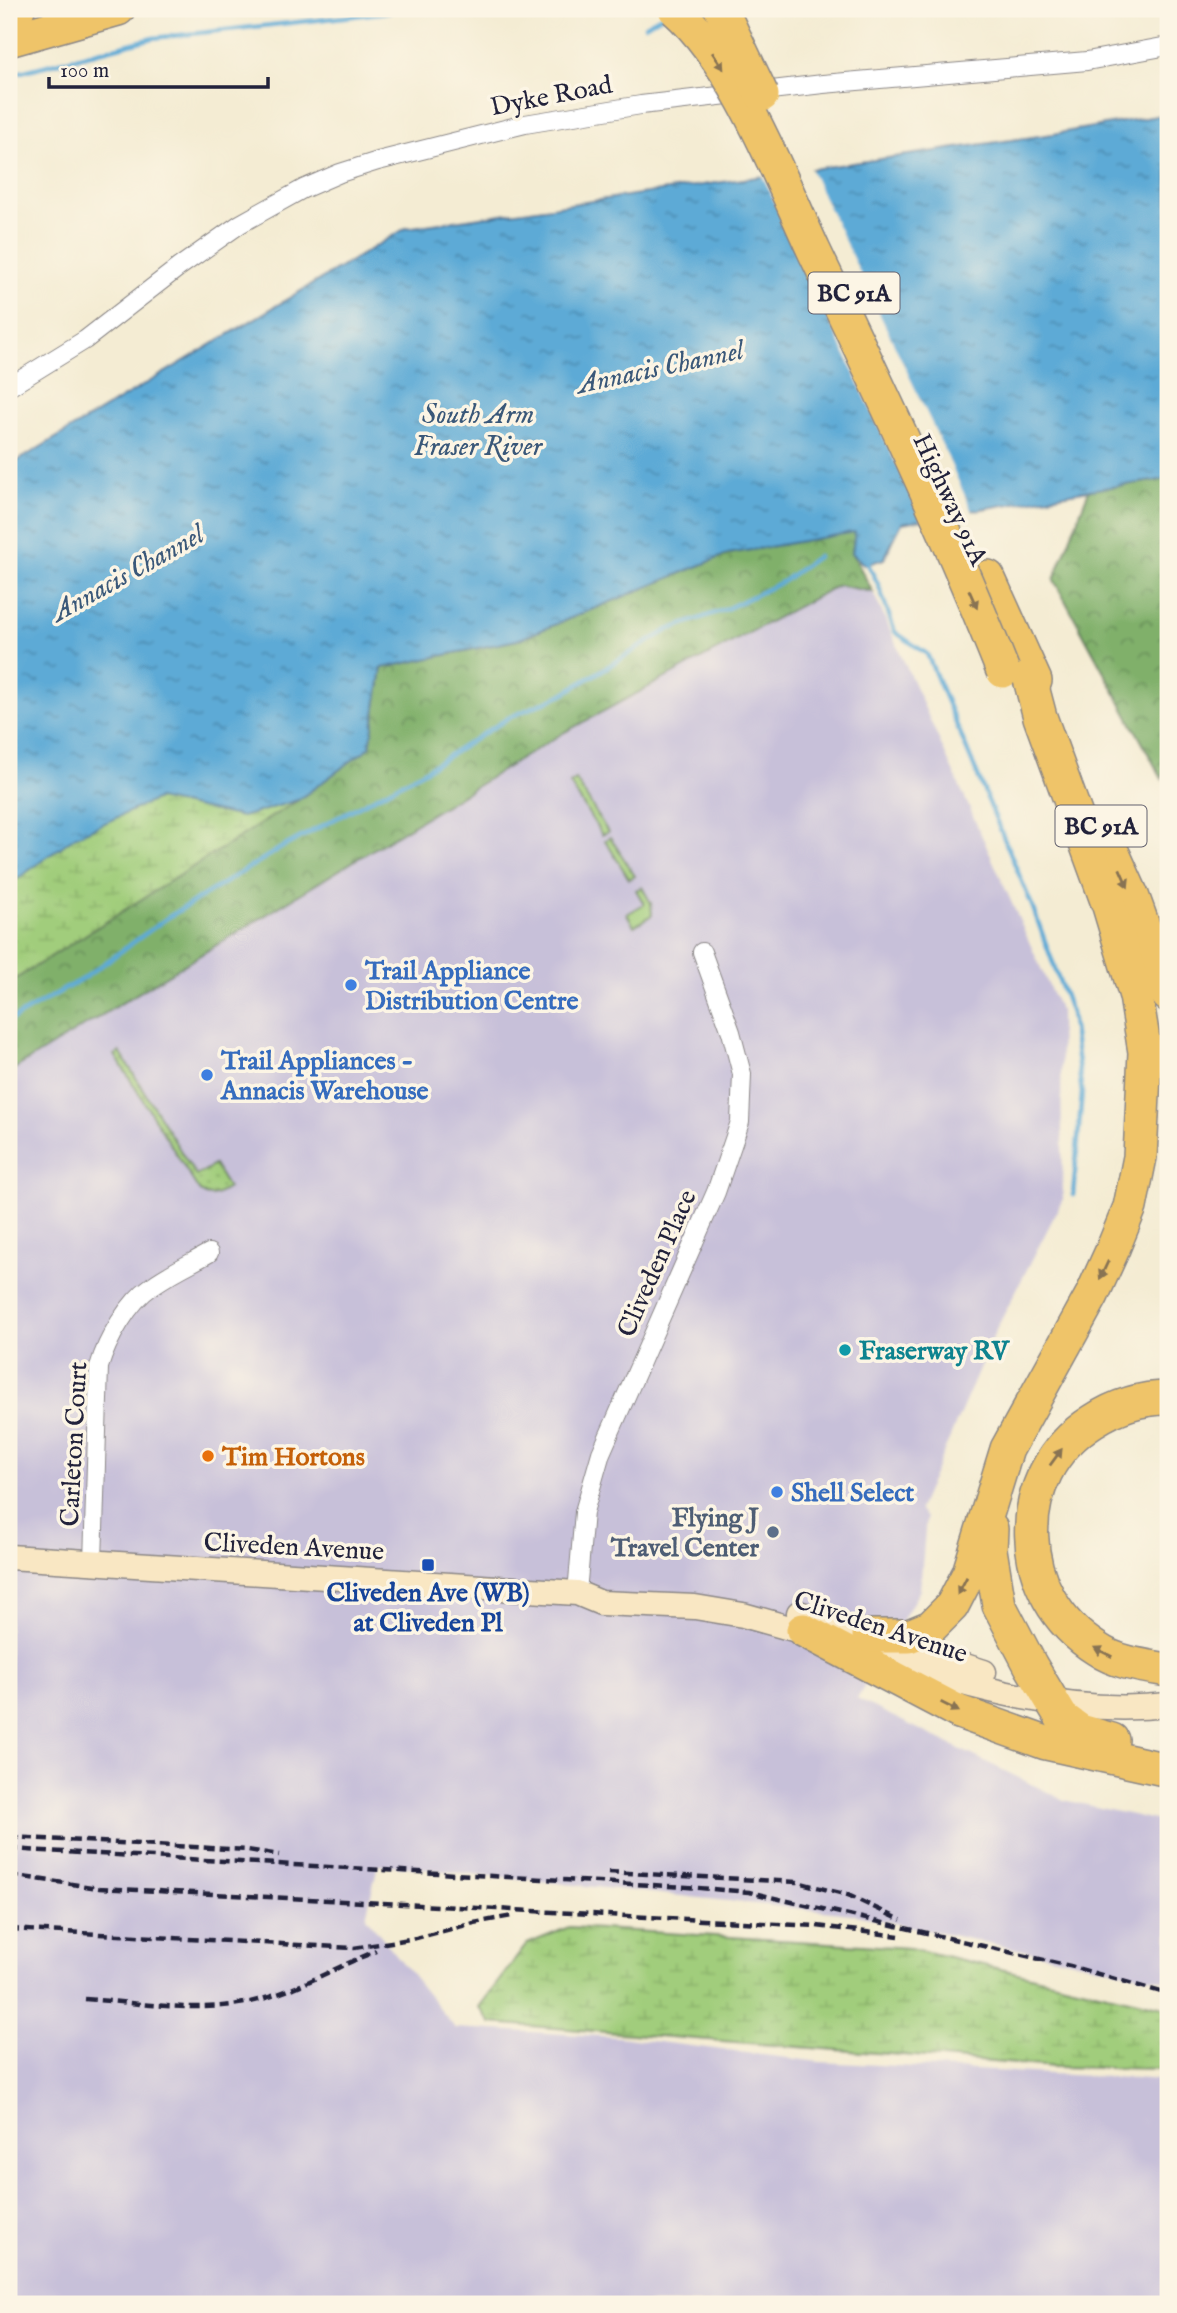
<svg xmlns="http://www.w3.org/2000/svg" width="1177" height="2313" font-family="'IM FELL English',serif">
<defs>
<pattern id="grass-dots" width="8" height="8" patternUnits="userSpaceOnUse" patternTransform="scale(1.75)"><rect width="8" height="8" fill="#a1cd7b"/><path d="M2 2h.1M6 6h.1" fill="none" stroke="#8ab06b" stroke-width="1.8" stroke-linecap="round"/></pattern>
<pattern id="forest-crowns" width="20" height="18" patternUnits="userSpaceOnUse" patternTransform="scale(1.75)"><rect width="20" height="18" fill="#80b06b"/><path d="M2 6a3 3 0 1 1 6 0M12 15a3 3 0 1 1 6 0" fill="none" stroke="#688f59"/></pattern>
<pattern id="wetland-marsh" width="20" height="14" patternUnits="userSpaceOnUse" patternTransform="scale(1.75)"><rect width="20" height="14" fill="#a1cd7b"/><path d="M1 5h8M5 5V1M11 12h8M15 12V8" fill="none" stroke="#8ab06b"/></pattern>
<pattern id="water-ripples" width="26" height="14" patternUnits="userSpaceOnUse" patternTransform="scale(1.75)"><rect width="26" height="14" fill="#5daad6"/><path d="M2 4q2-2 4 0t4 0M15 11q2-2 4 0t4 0" fill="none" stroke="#4c8aaf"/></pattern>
</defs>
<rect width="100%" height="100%" fill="#fcf5e5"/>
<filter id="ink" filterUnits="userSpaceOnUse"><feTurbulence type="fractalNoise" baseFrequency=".0143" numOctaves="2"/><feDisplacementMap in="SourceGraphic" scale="14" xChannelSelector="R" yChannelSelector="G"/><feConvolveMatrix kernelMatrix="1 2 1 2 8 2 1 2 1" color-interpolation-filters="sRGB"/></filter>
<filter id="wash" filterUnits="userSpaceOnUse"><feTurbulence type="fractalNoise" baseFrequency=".00686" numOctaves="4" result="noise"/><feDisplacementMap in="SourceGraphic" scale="28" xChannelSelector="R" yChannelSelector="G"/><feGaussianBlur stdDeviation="1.57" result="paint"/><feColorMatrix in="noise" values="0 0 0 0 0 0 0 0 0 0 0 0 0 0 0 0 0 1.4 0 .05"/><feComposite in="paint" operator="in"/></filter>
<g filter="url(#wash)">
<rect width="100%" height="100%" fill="#f4ecd3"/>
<!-- industrial -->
<path fill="#c7c0d9" d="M 838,585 L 873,592 L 1060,1011 L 1063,1199 L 997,1328 L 919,1509 L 926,1518 L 920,1590 L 857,1699 L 1064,1800 L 1168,1823 L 1168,1981 L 851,1914 L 378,1864 L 366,1917 L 455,2028 L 619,2037 L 820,2062 L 1168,2080 L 1168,2304 L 9,2304 L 9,1072 L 563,733 Z"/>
<!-- grass -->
<path fill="url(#grass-dots)" stroke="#62785b" stroke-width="2" d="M 120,1052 L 196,1176 L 214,1165 L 228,1188 C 217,1195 208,1201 198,1189 L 115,1055 Z"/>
<!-- forest -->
<g fill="url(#forest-crowns)" stroke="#516953" stroke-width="2">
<path d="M 1168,479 L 1168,759 L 1162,779 L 1054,580 L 1089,490 Z"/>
<path d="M 856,531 L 852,553 L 873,592 L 838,585 L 563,733 L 9,1072 L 9,983 L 298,800 L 370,747 L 381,668 L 517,640 L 728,554 Z"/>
</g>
<!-- wetland -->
<g fill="url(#wetland-marsh)" stroke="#62785b" stroke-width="2">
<path d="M 453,627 L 517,640 L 382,668 L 370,747 L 298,800 L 9,983 L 9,846 L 358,676 Z"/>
<path d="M 569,1927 L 910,1948 L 1168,2008 L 1168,2069 L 1056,2067 L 491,2023 L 479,2007 L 527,1944 Z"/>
</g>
<!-- garden -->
<g fill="#a1cd7b" stroke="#62785b" stroke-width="2">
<path d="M 576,780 L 608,832 L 602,835 L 570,784 Z"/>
<path d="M 610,837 L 635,876 L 629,879 L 605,840 Z"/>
<path d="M 642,887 L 651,903 L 652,915 L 634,926 L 627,914 L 644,904 L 636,890 Z"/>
</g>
<!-- water -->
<path fill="url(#water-ripples)" stroke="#406688" stroke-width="2" d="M 1168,114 L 1168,479 L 1089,490 L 902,523 L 884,559 L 864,565 L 852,553 L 855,532 L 728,554 L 517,640 L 382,668 L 370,747 L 298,800 L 242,817 L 157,799 L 76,836 L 9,885 L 9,466 L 406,228 L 1053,134 Z"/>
<!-- pier -->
<path fill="#f4ecd3" d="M 809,166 L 945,451 L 973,514 L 923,522 L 761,173 Z"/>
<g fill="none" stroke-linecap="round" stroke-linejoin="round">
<!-- stream -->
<g stroke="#5daad6" stroke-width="4.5">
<path d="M 996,9 L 1034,9"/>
<path d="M 1116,9 L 1136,20"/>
<path d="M 645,25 L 663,15"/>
<path d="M 9,75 L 153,38 L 381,13 L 399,9"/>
<path d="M 866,560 L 878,584 L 895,632 L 927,654 L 1033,908 L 1071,1013 L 1082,1093 L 1073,1195"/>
<path d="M 9,1021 L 84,978 L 167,918 L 281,848 L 424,771 L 510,717 L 561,695 L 668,630 L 726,609 L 782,582 L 818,556"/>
</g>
</g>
</g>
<g filter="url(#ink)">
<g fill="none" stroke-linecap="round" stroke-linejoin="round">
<!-- street casing -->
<g stroke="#8b8787" stroke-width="20">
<g id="street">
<path d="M 9,387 L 85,340 L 179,267 L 240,224 L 303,189 L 340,173 L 378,161 L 525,124 L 641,105 L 823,84 L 1087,61 L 1168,46"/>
<path d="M 93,1562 L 99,1367 C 107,1340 128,1302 152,1286 C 170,1273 190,1264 209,1253"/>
<path d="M 577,1593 L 584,1512 L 601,1453 L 716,1192 L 740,1122 L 742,1074 L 731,1032 L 702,952"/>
</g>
</g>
<!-- secondary casing -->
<g stroke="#8b8787" stroke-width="27">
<g id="secondary">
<path d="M 9,1557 L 577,1593 L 601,1603 L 695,1607 L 743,1615 L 818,1636"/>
<path d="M 799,1613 L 984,1672"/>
<path d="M 881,1659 C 976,1688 1068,1716 1168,1705"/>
</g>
</g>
<!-- highway casing -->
<g stroke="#8b8787" stroke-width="36">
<g id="highway">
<path d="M 9,12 L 18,9"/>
<path d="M 9,40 L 118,9"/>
<path d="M 988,577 L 1035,681"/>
<path d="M 1102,829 L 1133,898 L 1168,995"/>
<path d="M 1168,1398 C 1140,1398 1116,1406 1093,1421 C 1008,1475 1013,1596 1097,1649 C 1117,1663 1144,1666 1168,1670"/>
<path d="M 991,1529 L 990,1550 L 999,1605 L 1031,1666 L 1062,1718 L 1080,1731 L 1112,1740"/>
<path d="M 803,1630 L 959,1712 L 1046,1743 L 1168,1770"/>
<path d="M 869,1636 L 909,1636 L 931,1627 L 952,1606 L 969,1573 L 1007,1449 L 1092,1295 L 1112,1251 L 1130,1207 L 1140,1157 L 1145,1052 L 1136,996 L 1109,906 L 1040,717 L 1025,660"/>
</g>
</g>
<!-- street -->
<use href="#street" stroke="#fff" stroke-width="18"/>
<!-- secondary -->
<use href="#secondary" stroke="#f9e7c3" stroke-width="24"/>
<!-- highway -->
<use href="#highway" stroke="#efc469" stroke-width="33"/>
<!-- rail -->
<g stroke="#22223b" stroke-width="4.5" stroke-dasharray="10 5" stroke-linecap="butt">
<path d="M 9,1837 L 248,1850 L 279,1855"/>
<path d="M 9,1849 L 687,1887 L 749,1892 L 1070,1966 L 1168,1994"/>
<path d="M 608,1872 L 797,1882 L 848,1895 L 901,1920"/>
<path d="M 9,1875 L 99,1888 L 817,1926 L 899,1936"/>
<path d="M 9,1929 L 354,1948 L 416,1938 L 474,1923 L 512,1916"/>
<path d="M 85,1999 C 143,2003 205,2015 262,1999 C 302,1988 338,1966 376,1951"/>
</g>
<!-- highway-bridge casing -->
<g stroke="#8b8787" stroke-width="36" stroke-linecap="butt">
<g id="highway-bridge">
<path d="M 675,9 C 737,64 779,176 814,251 C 880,389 946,528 1003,671"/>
<path d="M 721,9 L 762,95"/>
</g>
</g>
<!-- highway-bridge -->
<use href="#highway-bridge" stroke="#efc469" stroke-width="33"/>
</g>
<!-- one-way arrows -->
<defs><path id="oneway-solid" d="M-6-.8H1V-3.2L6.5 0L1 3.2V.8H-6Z" transform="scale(1.75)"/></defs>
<g fill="#887352">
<use href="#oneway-solid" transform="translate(718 61) rotate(56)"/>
<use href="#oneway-solid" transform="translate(973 599) rotate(66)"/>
<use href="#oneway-solid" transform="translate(1124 878) rotate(66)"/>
<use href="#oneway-solid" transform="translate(1104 1270) rotate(115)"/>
<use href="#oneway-solid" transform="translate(1056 1457) rotate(-54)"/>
<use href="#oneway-solid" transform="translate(962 1586) rotate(118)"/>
<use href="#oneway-solid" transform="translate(1103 1652) rotate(-153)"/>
<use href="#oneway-solid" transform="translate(950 1707) rotate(27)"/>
</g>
</g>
<!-- markers -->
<g fill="#3f7fe0" stroke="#fcf5e5" stroke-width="2.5">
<circle cx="351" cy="985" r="7"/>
<circle cx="207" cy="1075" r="7"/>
<circle cx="777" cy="1492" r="7"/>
</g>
<circle fill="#0f9aa8" stroke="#fcf5e5" stroke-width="2.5" cx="845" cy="1350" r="7"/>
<circle fill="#e8710a" stroke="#fcf5e5" stroke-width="2.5" cx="208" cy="1456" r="7"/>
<circle fill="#5c6f8a" stroke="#fcf5e5" stroke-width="2.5" cx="773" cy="1532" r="7"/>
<rect fill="#1a4fb4" stroke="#fcf5e5" stroke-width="2.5" x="421" y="1558" width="14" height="14" rx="3.5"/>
<g text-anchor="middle" stroke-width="7" stroke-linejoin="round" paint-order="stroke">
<!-- shield labels -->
<g fill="#fcf5e5" stroke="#63616e" stroke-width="2">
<rect x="808.5" y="272.5" width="91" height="41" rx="5"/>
<rect x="1055.5" y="805.5" width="91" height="41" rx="5"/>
</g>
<g font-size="24" font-weight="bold" fill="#22223b">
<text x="854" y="301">BC 91A</text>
<text x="1101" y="834">BC 91A</text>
</g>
<!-- street labels -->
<g font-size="26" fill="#22223b" stroke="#fcf5e5">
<text transform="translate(551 95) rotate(-11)" y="9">Dyke Road</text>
<text transform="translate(951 499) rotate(65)" y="9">Highway 91A</text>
<text transform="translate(656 1263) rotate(-66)" y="9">Cliveden Place</text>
<text transform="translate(73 1444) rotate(-87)" y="9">Carleton Court</text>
<text transform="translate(294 1546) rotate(3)" y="9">Cliveden Avenue</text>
<text transform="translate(881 1626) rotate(18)" y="9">Cliveden Avenue</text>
</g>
<!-- shop labels -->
<g font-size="26" font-weight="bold" fill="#366cbe" stroke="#fcf5e5" text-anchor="start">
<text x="365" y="979">Trail Appliance<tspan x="365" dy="30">Distribution Centre</tspan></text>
<text x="221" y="1069">Trail Appliances -<tspan x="221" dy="30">Annacis Warehouse</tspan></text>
<text x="791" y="1501">Shell Select</text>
</g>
<!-- culture labels -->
<g font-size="26" font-weight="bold" fill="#0d838f" stroke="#fcf5e5" text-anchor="start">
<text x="859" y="1359">Fraserway RV</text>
</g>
<!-- food labels -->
<g font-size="26" font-weight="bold" fill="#c56008" stroke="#fcf5e5" text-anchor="start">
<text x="222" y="1465">Tim Hortons</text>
</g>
<!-- service labels -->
<g font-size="26" font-weight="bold" fill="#4e5e75" stroke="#fcf5e5" text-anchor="end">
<text x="759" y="1526">Flying J<tspan x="759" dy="30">Travel Center</tspan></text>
</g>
<!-- transit labels -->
<g font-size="26" font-weight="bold" fill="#164399" stroke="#fcf5e5">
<text x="428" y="1601">Cliveden Ave (WB)<tspan x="428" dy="30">at Cliveden Pl</tspan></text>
</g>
<!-- water labels -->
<g font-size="28" font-style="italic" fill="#3a5879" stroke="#fcf5e5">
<text transform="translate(660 366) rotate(-12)" y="10">Annacis Channel</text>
<text x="478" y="423">South Arm<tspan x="478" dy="32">Fraser River</tspan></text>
<text transform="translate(127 572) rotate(-29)" y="10">Annacis Channel</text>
</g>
</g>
<!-- margin -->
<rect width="1177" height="2313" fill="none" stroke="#fcf5e5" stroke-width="35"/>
<!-- scale -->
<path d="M49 77v10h219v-10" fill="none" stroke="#22223b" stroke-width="3.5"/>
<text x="60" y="77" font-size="21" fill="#22223b" stroke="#fcf5e5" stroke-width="5" paint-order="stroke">100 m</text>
</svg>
